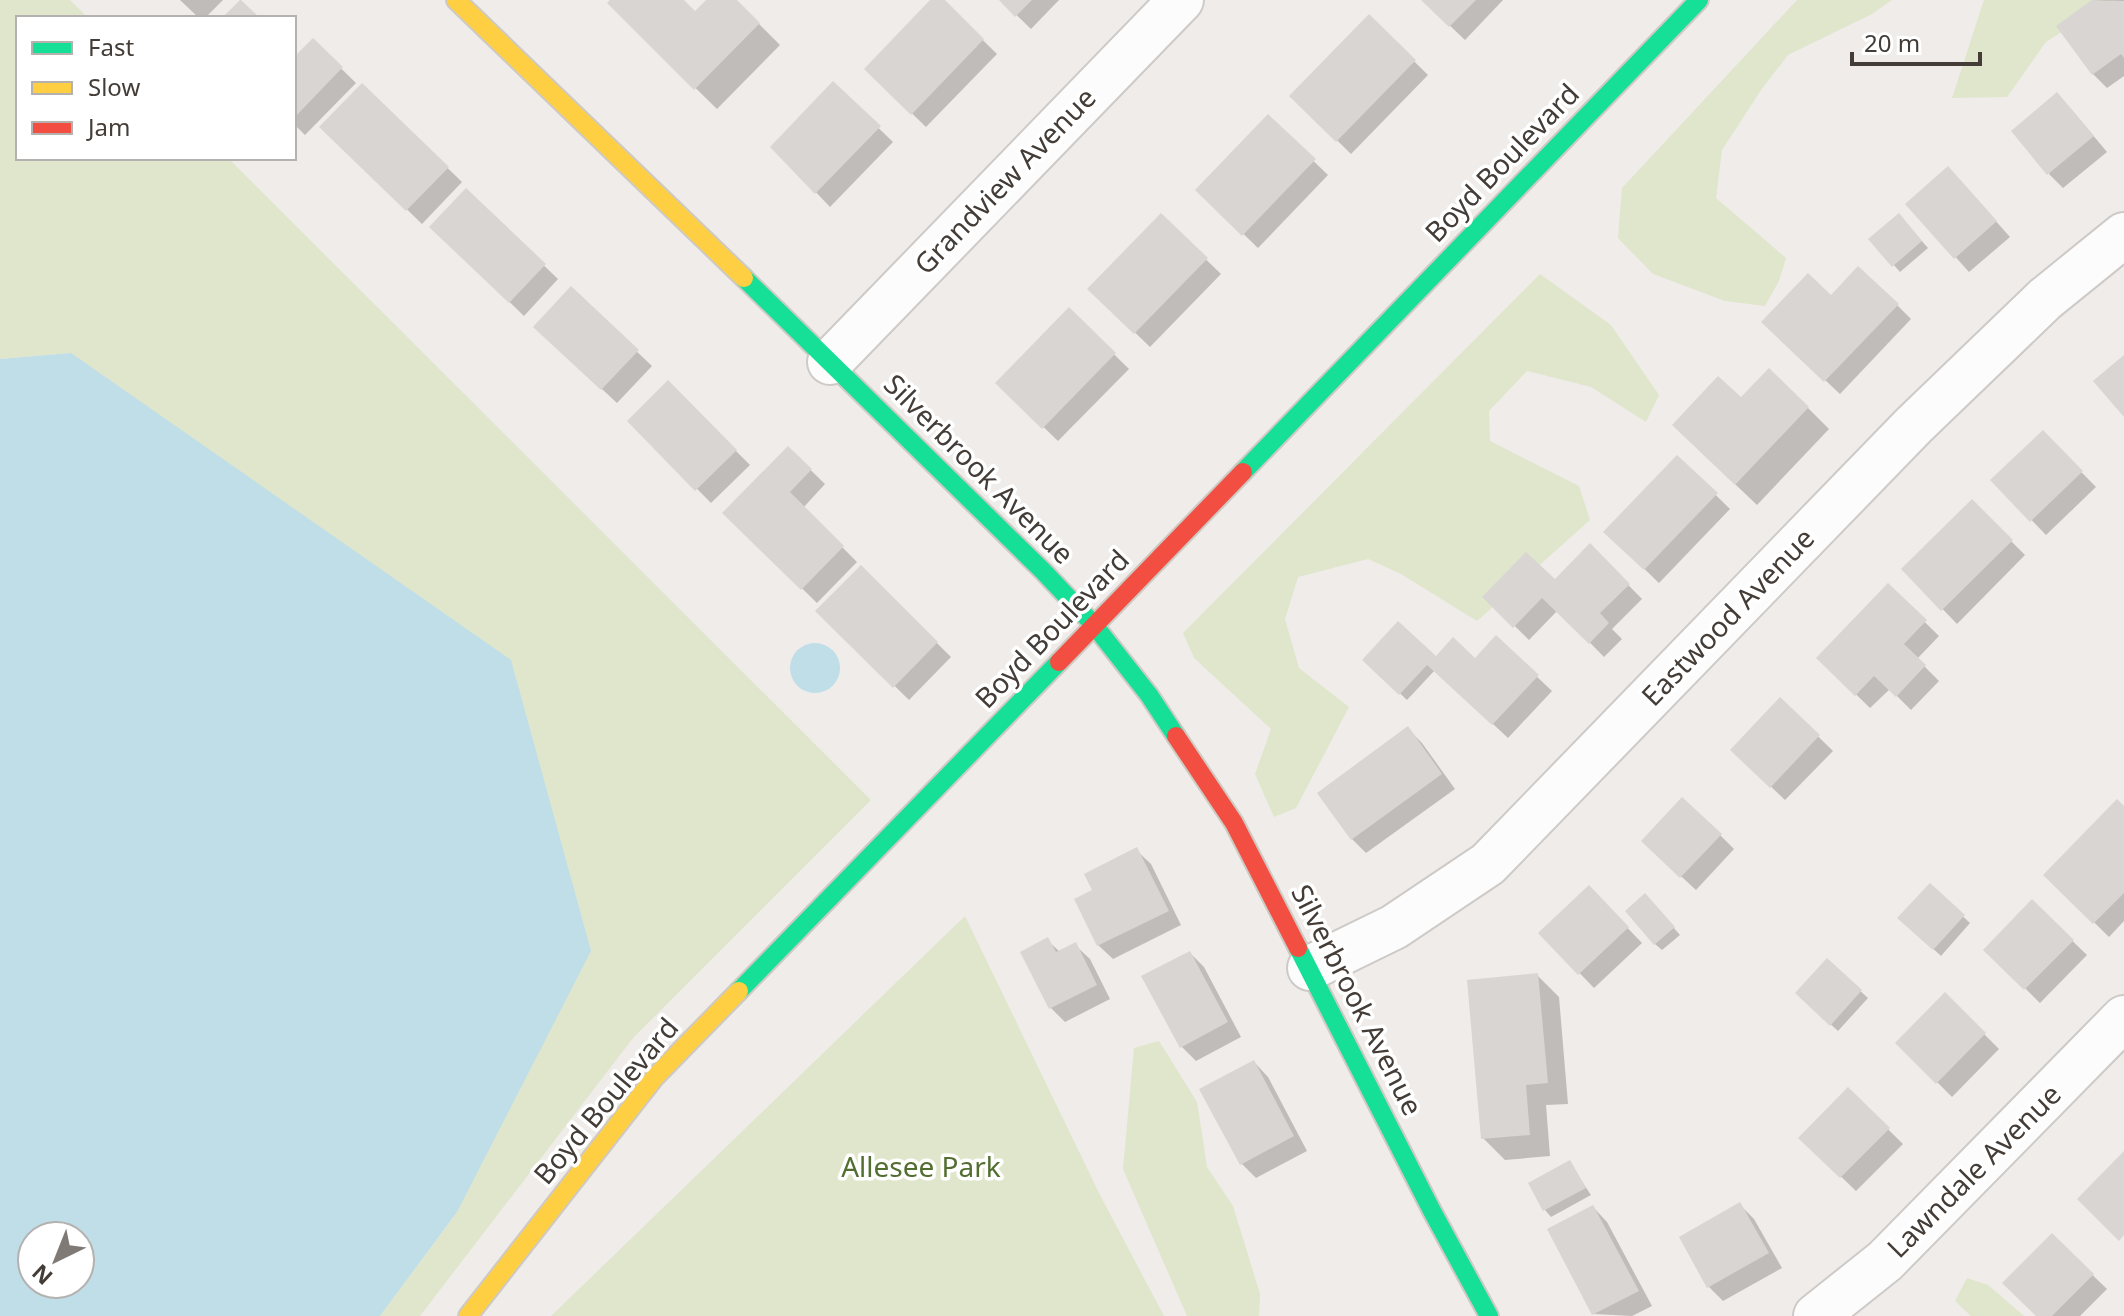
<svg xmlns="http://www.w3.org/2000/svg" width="2124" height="1316" font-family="'Noto Sans',sans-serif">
<rect width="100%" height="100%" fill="#efece9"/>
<!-- green -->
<g fill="#e0e6cc">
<path d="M 0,0 L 70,0 L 88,18 L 18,18 L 18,158 L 228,158 L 871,800 L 633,1038 L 420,1316 L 380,1316 L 457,1212 L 71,353 L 0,359 Z"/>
<path d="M 1797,0 L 1892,0 L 1872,14 L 1788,55 L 1761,90 L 1722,150 L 1716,198 L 1786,258 L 1779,281 L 1765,306 L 1725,301 L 1653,274 L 1618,238 L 1622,188 Z"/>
<path d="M 1984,0 L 2111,0 L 2046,42 L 2007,97 L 1952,98 Z"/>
<path d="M 1540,274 L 1611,325 L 1659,395 L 1646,422 L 1591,387 L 1527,371 L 1489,411 L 1490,441 L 1579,486 L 1590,520 L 1477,621 L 1401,574 L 1368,559 L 1298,577 L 1285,619 L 1299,668 L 1349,707 L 1296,808 L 1274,817 L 1255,774 L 1271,729 L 1194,658 L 1183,633 Z"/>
<path d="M 965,916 L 1100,1195 L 1164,1316 L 551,1316 Z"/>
<path d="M 1159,1041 L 1197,1102 L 1207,1167 L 1233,1206 L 1260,1294 L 1259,1316 L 1187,1316 L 1123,1169 L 1134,1048 Z"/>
<path d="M 1967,1278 L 1988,1285 L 2024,1316 L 1971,1316 L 1955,1301 Z"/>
</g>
<!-- water -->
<g fill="#bfdee8" fill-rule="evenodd">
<path d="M 71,353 L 511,660 L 591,951 L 457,1212 L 380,1316 L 0,1316 L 0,359 ZM 32,1236 L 80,1236 L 80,1284 L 32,1284 Z"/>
<circle cx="815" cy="668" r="25"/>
</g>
<!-- shadow -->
<g fill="#0003">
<path d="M 180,0 L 223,0 L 205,18 L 199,18 Z"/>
<path d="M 612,0 L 681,0 L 695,14 L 709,0 L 735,0 L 780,45 L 717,109 L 609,3 Z"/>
<path d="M 933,0 L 942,0 L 997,54 L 926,127 L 866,69 Z"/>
<path d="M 1001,0 L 1059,0 L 1031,29 Z"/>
<path d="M 1423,0 L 1503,0 L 1465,40 Z"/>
<path d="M 2095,0 L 2124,0 L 2124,76 L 2107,88 L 2093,74 L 2059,27 Z"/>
<path d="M 1369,17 L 1428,75 L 1351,154 L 1292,96 Z"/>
<path d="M 313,41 L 356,83 L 305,135 L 294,124 L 294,54 L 297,57 Z"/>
<path d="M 833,84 L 893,142 L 830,207 L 773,147 Z"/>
<path d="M 362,85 L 462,182 L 422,224 L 322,127 Z"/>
<path d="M 2071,109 L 2107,152 L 2063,188 L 2049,174 Z"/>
<path d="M 1268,117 L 1328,175 L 1258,248 L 1198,190 Z"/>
<path d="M 1962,183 L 2010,237 L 1969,272 L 1908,204 Z"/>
<path d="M 466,191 L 558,279 L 524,316 L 432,227 Z"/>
<path d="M 1161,216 L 1221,274 L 1150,347 L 1090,289 Z"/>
<path d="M 1905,222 L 1928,248 L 1900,272 L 1871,239 Z"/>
<path d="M 571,289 L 652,366 L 617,403 L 550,341 Z"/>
<path d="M 1831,298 L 1897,305 L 1911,319 L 1840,394 L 1778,336 Z"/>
<path d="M 1069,310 L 1129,369 L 1058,441 L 998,383 Z"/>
<path d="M 668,383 L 750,465 L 711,503 L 630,421 Z"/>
<path d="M 1741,400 L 1808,408 L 1829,429 L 1757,505 L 1695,446 Z"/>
<path d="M 2043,433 L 2096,487 L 2046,535 L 1993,480 Z"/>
<path d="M 788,448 L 825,484 L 803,508 L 857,562 L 817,603 L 725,513 Z"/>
<path d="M 1677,457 L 1730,509 L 1659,583 L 1606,532 Z"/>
<path d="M 1972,502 L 2025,555 L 1957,624 L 1904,569 Z"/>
<path d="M 1590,546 L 1642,599 L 1612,629 L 1622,639 L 1604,657 L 1558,610 L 1529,640 L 1485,597 L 1555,582 Z"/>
<path d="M 861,568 L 951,657 L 909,700 L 818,611 Z"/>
<path d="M 1888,586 L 1939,636 L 1917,659 L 1939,681 L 1911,710 L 1890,689 L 1870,708 L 1819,658 Z"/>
<path d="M 1496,638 L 1552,691 L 1508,738 L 1435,670 L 1407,700 L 1365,660 L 1475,661 Z"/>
<path d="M 1781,700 L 1833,751 L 1785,800 L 1733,750 Z"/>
<path d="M 1408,729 L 1422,743 L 1455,789 L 1366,853 L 1352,839 Z"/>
<path d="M 2124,808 L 2124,921 L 2109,937 L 2046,875 Z"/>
<path d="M 1720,835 L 1734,849 L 1696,890 L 1658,855 Z"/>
<path d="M 1136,850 L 1151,864 L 1181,925 L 1113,959 L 1098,945 L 1094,891 Z"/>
<path d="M 1930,886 L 1970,923 L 1941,956 L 1900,918 Z"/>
<path d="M 1589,888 L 1642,943 L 1594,988 L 1541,933 Z"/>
<path d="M 2032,902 L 2087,955 L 2040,1003 L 1986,950 Z"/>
<path d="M 1652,903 L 1680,935 L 1662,950 L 1655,944 Z"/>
<path d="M 1047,940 L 1060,952 L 1075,945 L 1090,959 L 1110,999 L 1065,1022 L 1051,1008 Z"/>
<path d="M 1190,953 L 1204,967 L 1241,1037 L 1196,1061 L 1182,1047 L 1144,977 Z"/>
<path d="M 1827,961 L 1868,998 L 1838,1031 L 1797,993 Z"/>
<path d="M 1537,975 L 1559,997 L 1568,1104 L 1546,1105 L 1550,1156 L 1505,1160 L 1483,1138 Z"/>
<path d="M 1945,995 L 1999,1049 L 1952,1097 L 1898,1043 Z"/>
<path d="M 1254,1062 L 1268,1077 L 1307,1151 L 1256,1178 L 1241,1163 Z"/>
<path d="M 1848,1090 L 1903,1144 L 1856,1191 L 1801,1138 Z"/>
<path d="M 1569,1162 L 1591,1195 L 1551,1217 L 1545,1210 Z"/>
<path d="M 1739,1204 L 1754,1219 L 1782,1268 L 1723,1301 L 1709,1287 Z"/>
<path d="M 1593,1207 L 1607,1222 L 1652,1306 L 1632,1316 L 1594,1314 L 1550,1230 Z"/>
<path d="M 2052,1236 L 2107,1289 L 2080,1316 L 2038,1316 Z"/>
</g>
<!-- building -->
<g fill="#d8d5d2">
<path d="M 240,0 L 241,0 L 260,18 L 222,18 Z"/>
<path d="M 610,0 L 684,0 L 695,11 L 706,0 L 737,0 L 760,23 L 694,90 L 607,3 Z"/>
<path d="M 930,0 L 945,0 L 984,39 L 911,115 L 864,69 Z"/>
<path d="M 999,0 L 1032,0 L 1015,17 Z"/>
<path d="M 1421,0 L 1476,0 L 1449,27 Z"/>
<path d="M 2092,0 L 2124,1 L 2124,58 L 2121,54 L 2092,75 L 2056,26 Z"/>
<path d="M 1369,14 L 1416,60 L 1336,142 L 1289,96 Z"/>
<path d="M 313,38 L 343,67 L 294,118 L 294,51 L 297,54 Z"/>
<path d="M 833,81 L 881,126 L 815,194 L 770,147 Z"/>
<path d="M 362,83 L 449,167 L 406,211 L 319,127 Z"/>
<path d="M 2057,92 L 2094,136 L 2047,175 L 2011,131 Z"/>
<path d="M 1268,114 L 1316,159 L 1242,236 L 1195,190 Z"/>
<path d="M 1948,166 L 1997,221 L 1954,259 L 1905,204 Z"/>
<path d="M 466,188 L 546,264 L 509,303 L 429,227 Z"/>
<path d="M 1161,213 L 1208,258 L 1134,334 L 1087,289 Z"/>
<path d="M 1899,213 L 1922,241 L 1892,267 L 1868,239 Z"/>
<path d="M 1858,266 L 1899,304 L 1824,382 L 1761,322 L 1808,273 L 1831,295 Z"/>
<path d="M 571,286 L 639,350 L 601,390 L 533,327 Z"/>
<path d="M 1069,307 L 1116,353 L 1042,429 L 995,383 Z"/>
<path d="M 2124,355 L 2124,417 L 2093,381 Z"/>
<path d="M 1769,368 L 1809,407 L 1735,485 L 1672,425 L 1718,376 L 1741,397 Z"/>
<path d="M 668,380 L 737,450 L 695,491 L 627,421 Z"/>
<path d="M 2043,430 L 2083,471 L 2030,522 L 1990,480 Z"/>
<path d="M 788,446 L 812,469 L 790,492 L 844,546 L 801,590 L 722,513 Z"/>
<path d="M 1677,455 L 1718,493 L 1644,570 L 1603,532 Z"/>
<path d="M 1972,499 L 2013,540 L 1941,611 L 1901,569 Z"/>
<path d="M 1590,543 L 1630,584 L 1600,613 L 1609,623 L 1589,644 L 1542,598 L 1513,628 L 1482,597 L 1526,552 L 1555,579 Z"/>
<path d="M 861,565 L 938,642 L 893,688 L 815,611 Z"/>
<path d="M 1888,583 L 1927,620 L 1904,644 L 1926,665 L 1896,697 L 1874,676 L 1855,696 L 1816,658 Z"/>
<path d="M 1398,621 L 1436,656 L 1453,637 L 1475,658 L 1496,635 L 1539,675 L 1492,725 L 1427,665 L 1399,695 L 1362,660 Z"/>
<path d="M 1780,697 L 1820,735 L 1770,788 L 1730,750 Z"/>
<path d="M 1408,726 L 1442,774 L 1351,840 L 1317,793 Z"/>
<path d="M 1682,797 L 1722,834 L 1680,878 L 1641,841 Z"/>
<path d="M 2117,799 L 2124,806 L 2124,893 L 2093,924 L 2043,875 Z"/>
<path d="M 1137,847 L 1169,911 L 1097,946 L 1074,899 L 1092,890 L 1084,874 Z"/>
<path d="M 1930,883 L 1965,915 L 1933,950 L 1897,918 Z"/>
<path d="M 1589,885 L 1629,927 L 1578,975 L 1538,933 Z"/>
<path d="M 1645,893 L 1675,927 L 1654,945 L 1625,911 Z"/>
<path d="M 2032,899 L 2074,940 L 2024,990 L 1983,950 Z"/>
<path d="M 1048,937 L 1056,952 L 1076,942 L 1097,985 L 1049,1009 L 1020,952 Z"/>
<path d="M 1190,951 L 1228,1022 L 1180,1048 L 1141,976 Z"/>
<path d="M 1827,958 L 1862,990 L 1830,1026 L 1795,993 Z"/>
<path d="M 1538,973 L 1548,1083 L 1526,1085 L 1530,1135 L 1481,1139 L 1467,980 Z"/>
<path d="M 1945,992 L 1986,1033 L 1936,1084 L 1895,1043 Z"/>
<path d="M 1254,1060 L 1294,1136 L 1240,1165 L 1199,1089 Z"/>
<path d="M 1848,1087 L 1890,1128 L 1840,1178 L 1798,1138 Z"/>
<path d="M 2124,1151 L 2124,1235 L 2119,1241 L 2077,1199 Z"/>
<path d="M 1570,1160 L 1586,1188 L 1543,1211 L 1528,1183 Z"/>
<path d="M 1740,1202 L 1769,1253 L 1707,1288 L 1679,1237 Z"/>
<path d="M 1593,1205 L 1639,1291 L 1592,1315 L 1547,1229 Z"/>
<path d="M 2052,1233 L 2094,1274 L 2052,1316 L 2036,1316 L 2002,1283 Z"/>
</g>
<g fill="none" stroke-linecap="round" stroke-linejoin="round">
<!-- street casing -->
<g stroke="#cdcac7" stroke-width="48">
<g id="street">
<path d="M 830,362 L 1181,0"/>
<path d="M 1310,968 L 1394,927 L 1488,864 L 1914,425 L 2045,299 L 2124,235"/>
<path d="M 1816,1316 L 1885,1261 L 2124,1018"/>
</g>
</g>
<!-- fast casing -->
<g stroke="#cec9c3" stroke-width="22">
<g id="fast">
<path d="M 744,278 L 1043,571 L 1094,625 L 1149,695 L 1176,736"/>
<path d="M 1243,472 L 1699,0"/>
<path d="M 1298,948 L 1432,1211 L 1489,1316"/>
<path d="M 739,991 L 1059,662"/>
</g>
</g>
<!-- slow casing -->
<g stroke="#cec9c3" stroke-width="22">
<g id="slow">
<path d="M 456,0 L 744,278"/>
<path d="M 468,1316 L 655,1077 L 739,991"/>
</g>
</g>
<!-- jam casing -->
<g stroke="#cec9c3" stroke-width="22">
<g id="jam">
<path d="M 1059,662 L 1243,472"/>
<path d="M 1176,736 L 1234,823 L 1298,948"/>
</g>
</g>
<!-- street -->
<use href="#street" stroke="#fdfcfc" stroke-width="44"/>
<!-- fast -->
<use href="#fast" stroke="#16e098" stroke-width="18"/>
<!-- slow -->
<use href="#slow" stroke="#ffcf43" stroke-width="18"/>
<!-- jam -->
<use href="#jam" stroke="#f24e42" stroke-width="18"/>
</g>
<g text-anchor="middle" stroke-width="7" stroke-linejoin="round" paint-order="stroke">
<!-- street labels -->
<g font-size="28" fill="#433c37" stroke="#fff">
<text transform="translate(1502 163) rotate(-46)" y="10">Boyd Boulevard</text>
<text transform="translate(1005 181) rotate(-46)" y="10">Grandview Avenue</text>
<text transform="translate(979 469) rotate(45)" y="10">Silverbrook Avenue</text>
<text transform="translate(1728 617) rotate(-46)" y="10">Eastwood Avenue</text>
<text transform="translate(1052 629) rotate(-46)" y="10">Boyd Boulevard</text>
<text transform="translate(1357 1000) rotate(63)" y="10">Silverbrook Avenue</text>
<text transform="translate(606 1101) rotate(-50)" y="10">Boyd Boulevard</text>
<text transform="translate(1974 1171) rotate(-45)" y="10">Lawndale Avenue</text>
</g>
<!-- park labels -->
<g font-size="28" fill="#526e31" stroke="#fff">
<text x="921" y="1177">Allesee Park</text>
</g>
</g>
<!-- legend -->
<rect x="16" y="16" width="280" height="144" fill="#ffffff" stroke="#b4b1af" stroke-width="2"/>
<rect x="32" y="42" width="40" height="12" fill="#16e098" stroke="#b4b1af" stroke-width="2"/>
<text x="88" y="56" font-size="24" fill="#433c37">Fast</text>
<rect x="32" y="82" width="40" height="12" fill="#ffcf43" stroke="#b4b1af" stroke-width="2"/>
<text x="88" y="96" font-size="24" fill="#433c37">Slow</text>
<rect x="32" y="122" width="40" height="12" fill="#f24e42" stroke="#b4b1af" stroke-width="2"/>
<text x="88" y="136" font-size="24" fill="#433c37">Jam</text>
<!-- north arrow -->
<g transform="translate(56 1260) rotate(223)"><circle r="38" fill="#ffffff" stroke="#b4b1af" stroke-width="2"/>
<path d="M0-6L14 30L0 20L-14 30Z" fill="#7f7a75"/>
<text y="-12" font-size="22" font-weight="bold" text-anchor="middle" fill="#433c37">N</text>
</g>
<!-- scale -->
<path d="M1852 52v12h128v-12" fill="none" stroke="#433c37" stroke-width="4"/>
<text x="1864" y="52" font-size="24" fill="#433c37" stroke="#ffffff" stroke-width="6" paint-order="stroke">20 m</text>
</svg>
